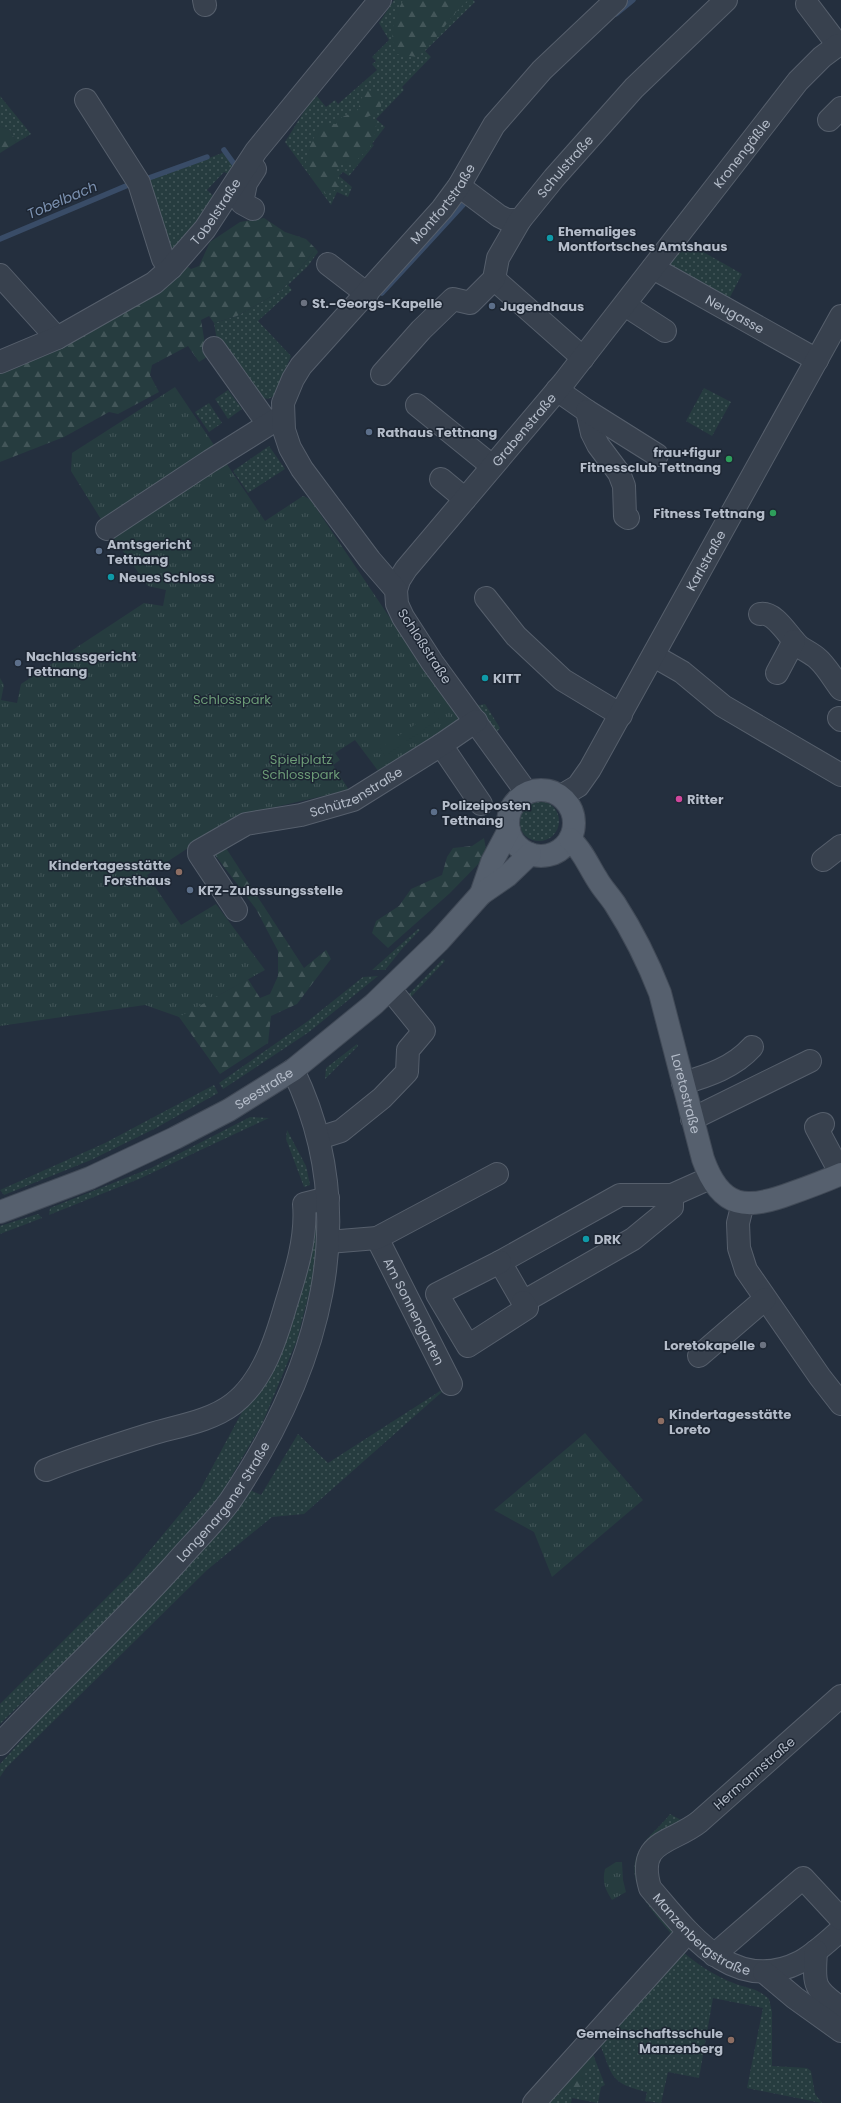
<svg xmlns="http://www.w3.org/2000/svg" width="841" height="2103" font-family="Poppins,sans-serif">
<defs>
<pattern id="grass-dots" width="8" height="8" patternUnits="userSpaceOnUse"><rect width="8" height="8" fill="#263c3f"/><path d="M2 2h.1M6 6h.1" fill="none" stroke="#435659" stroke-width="1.8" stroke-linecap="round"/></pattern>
<pattern id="forest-firs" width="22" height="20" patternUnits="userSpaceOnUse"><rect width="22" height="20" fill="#263c3f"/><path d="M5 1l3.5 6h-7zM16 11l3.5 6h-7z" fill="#435659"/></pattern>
<pattern id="park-tufts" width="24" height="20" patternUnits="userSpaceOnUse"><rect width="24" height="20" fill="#263c3f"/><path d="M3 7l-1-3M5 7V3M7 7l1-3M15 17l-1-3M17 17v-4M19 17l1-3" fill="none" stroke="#435659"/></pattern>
</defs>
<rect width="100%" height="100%" fill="#242f3e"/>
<!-- grass -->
<g fill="url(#grass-dots)">
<path d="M 394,0 L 473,0 L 475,2 L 425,51 L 431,57 L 402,87 L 404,90 L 376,119 L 385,127 L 372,144 L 374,145 L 349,176 L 343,172 L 339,176 L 352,187 L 348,197 L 337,192 L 331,205 L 285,142 L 315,94 L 326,107 L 335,100 L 338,104 L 377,70 L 372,64 L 376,61 L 372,57 L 389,40 L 379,23 Z"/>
<path d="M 0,96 L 31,134 L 16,143 L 11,131 L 0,126 Z"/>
<path d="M 225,152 L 237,171 L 233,176 L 224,172 L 207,190 L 218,200 L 173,254 L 144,182 Z"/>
<path d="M 684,241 L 742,274 L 728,301 L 663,265 Z"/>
<path d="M 316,249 L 318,252 L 308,266 L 288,285 L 292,290 L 258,321 L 291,356 L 274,396 L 268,399 L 260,397 L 217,341 L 214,323 L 237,316 L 281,291 Z"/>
<path d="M 704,388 L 731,402 L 712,436 L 686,421 Z"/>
<path d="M 228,390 L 242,409 L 228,419 L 215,399 Z"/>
<path d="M 209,403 L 222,423 L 209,432 L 195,412 Z"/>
<path d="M 269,446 L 285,469 L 248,493 L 233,471 Z"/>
<path d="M 485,704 L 500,728 L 495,734 L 475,706 Z"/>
<circle cx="539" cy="821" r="20"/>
<path d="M 418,929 L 420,930 L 402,949 L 385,970 L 372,970 Z"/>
<path d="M 443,959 L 445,961 L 410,998 L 407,996 Z"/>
<path d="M 378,976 L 309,1032 L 223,1089 L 219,1083 L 308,1021 L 363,977 Z"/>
<path d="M 357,1044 L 358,1046 L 325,1079 L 326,1068 Z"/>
<path d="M 214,1085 L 218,1093 L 156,1128 L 91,1160 L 4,1195 L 0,1190 L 105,1143 Z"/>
<path d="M 250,1117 L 269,1118 L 139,1179 L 49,1215 L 50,1208 L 151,1168 Z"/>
<path d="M 287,1130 L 306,1166 L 310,1185 L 304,1187 L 286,1139 Z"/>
<path d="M 38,1214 L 42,1218 L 0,1234 L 0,1226 Z"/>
<path d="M 313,1217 L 316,1219 L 318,1236 L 316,1266 L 297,1340 L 262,1424 L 220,1496 L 148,1580 L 0,1724 L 0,1704 L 131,1573 L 200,1490 L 264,1371 Z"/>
<path d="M 451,1384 L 304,1514 L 272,1517 L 207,1570 L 6,1768 L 0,1777 L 0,1764 L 248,1489 L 261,1495 L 298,1434 L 328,1463 Z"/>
<path d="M 670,1814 L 688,1824 L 647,1848 L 679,1933 L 674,1937 C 655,1913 621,1882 640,1849 C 648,1835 661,1826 670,1814 Z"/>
<path d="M 677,1947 C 694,1962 714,1976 736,1984 C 750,1989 757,1988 769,1999 L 772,2012 L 772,2066 L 807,2068 L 811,2071 L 815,2094 L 822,2103 L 747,2088 L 763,2008 L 713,1998 L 699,2078 L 668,2072 L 661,2103 L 645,2101 L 647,2092 C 608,2083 613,2075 599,2042 Z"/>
<path d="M 588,2042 L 605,2085 L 601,2087 L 598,2103 L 572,2098 L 571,2103 L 534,2103 Z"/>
</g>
<!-- forest -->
<g fill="url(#forest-firs)">
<path d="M 403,0 L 469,0 C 448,16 438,41 417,57 L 396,54 C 389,32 393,20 403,0 Z"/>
<path d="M 367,90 L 377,92 C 385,106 382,112 367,117 L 376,123 C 377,131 373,142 369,149 C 368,149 357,159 355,163 L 342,163 L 336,171 L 340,185 L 331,193 L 325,194 C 321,185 312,180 308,172 C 301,158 315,133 324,123 L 336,124 L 338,119 L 358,110 L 361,99 Z"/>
<path d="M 0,126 L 11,131 L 16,143 L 0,153 Z"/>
<path d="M 264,218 L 285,232 L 306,239 L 316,249 L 281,291 L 237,316 L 214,323 L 209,316 L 201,320 L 205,344 L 210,355 L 199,362 L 188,346 L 152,365 L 150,375 L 159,392 L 118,414 L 109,412 L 64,437 L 0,462 L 0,371 L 184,264 L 191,269 L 199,266 L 210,242 L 240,222 Z"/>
<path d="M 484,838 L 487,855 L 450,893 L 388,948 L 372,933 L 376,921 L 399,906 L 411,889 L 442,875 L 447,857 L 453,848 L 472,846 Z"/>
<path d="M 224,845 L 304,968 L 326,950 L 331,959 L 297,1004 L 271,1016 L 268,1043 L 220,1074 L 179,1017 L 161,1002 L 219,995 L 248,979 L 260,998 L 270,994 L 278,976 L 278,951 L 256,909 L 212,851 Z"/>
<path d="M 588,2042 L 595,2059 C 584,2068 584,2077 581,2090 C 565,2088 561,2090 550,2103 L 534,2103 Z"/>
</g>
<!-- park -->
<g fill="url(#park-tufts)">
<path d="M 175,387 L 265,521 L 303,496 L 310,499 L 423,667 L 465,720 L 382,776 L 355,740 L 335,753 L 340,760 L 333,765 L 349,790 L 237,816 L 147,875 L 181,925 L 216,904 L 265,970 L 179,1017 L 145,1005 L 0,1026 L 0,678 L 4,685 L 1,700 L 17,703 L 21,684 L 144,603 L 163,606 L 166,590 L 148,586 L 107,529 L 71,471 L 72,453 Z"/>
<path d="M 585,1433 L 643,1500 L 552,1577 L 534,1532 L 494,1510 Z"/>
<path d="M 616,1862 L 622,1862 L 623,1880 L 626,1892 L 612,1900 C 605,1889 602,1882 605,1869 Z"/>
</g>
<!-- garden -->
<path fill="#263c3f" d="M 434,712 L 439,719 L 385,756 L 380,748 Z"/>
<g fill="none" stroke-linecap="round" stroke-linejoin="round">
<!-- stream -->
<g stroke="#394c67" stroke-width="5.5">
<path d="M 616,14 L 633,0"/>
<path d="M 224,150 L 237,168"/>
<path d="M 146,179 L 207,157"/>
<path d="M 0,239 L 133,183"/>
<path d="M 382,293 L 463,205"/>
</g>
<!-- minor casing -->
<g stroke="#565f6c" stroke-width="24">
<g id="minor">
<path d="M 204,0 L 205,5"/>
<path d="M 807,4 L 838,45 L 841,45"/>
<path d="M 86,100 L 139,183 L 163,259 L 171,268"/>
<path d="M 829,120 L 841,108"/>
<path d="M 459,186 L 499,216 L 507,220 L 520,220"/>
<path d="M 253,209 L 242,203 L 246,183 L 255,169"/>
<path d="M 328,264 L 367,294"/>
<path id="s1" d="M 653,268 L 817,360"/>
<path d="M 0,275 L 57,338"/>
<path d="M 494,279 L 583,358"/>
<path d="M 625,305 L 665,331"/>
<path d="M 214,348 L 268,424"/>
<path id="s2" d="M 0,362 L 57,338 L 154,283 L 171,268 L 205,229 L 256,151 L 380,0"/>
<path id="s3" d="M 382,374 L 421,330 L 453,299 L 470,303 L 494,279 L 498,258 L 520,220 L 554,178 L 634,88 L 726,0"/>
<path d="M 557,390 L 587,411 L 592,433 L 598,445 L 619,473 L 624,486 L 625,516 L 628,518"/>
<path d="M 417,405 L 492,466"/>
<path d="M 587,411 L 657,455"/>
<path d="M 441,479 L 465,499"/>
<path d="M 107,529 L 210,461 L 282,416"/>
<path id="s4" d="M 396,590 L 399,580 L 406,569 L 564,382 L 798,81 L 822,57 L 838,45"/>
<path d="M 486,598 L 516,636 L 563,680 L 621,715"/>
<path d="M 760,614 C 776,611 789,638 800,647 C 806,651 813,654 818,659 C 827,667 834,680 841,689"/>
<path d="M 654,656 L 682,672 L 723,706 L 841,775"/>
<path d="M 777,673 L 794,641"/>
<path d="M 839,718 L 841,720"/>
<path d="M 441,745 L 481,804"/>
<path id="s5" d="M 527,793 L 432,662 L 403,617 L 397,604 L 396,590 L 370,560 L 302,469 L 290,448 L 284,430 L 283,403 L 293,379 L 301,366 L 442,209 L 459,186 L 494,125 L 542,70 L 616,0"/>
<path id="s6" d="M 561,796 L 578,786 L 590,769 L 841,316"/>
<path d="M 823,860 L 841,846"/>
<path id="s7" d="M 236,910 L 199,854 L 199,851 L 246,824 L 301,815 L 353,800 L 441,745 L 476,721"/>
<path d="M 683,1083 C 708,1076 734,1067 752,1047"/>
<path d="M 692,1119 L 810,1061"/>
<path d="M 823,1124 L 816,1127 L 841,1174"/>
<path d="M 319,1138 L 341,1131 L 382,1098 L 407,1072 L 408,1050 L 424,1031 L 390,989"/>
<path d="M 672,1195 L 672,1207 L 633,1239 L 523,1302 L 500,1262 L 620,1195 L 672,1195 L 710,1178"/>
<path d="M 743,1203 L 738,1223 L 739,1248 L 746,1270 L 820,1377 L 841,1404"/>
<path id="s8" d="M 377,1238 L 451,1384"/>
<path d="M 328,1242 L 377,1238 L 497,1174"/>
<path d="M 500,1262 L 437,1294 L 468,1346 L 527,1308 L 523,1302"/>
<path d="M 699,1356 L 765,1299"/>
<path d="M 46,1470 C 81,1456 116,1445 151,1434 C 178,1426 211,1421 233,1404 C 263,1381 276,1339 286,1304 C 296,1272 307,1237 304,1204 L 328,1198"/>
<path id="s9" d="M 841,1696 L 699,1822 C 671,1844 636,1840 650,1888 C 688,1932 733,1996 800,1962 C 815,1954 828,1941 841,1930"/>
<path id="s10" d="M 0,1744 C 58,1683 119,1626 175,1564 C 193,1543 214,1523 230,1501 C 318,1372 365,1218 293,1070"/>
<path d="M 816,1951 C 814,1984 812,1988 841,2008"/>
<path d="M 714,1955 L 803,1878 L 841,1919"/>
<path d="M 764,1972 L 795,1998 L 841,2031"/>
<path d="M 534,2103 L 688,1932"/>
</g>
</g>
<!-- major casing -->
<g stroke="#414a57" stroke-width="24">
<g id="major">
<circle cx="541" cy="823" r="33"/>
<path id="s11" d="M 570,839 C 583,851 588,865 597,879 C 602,888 609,895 615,904 C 633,932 648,962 660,993 L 703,1159 C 721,1210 747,1210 792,1193 C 809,1187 825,1181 841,1174"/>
<path d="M 481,894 L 492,862 L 509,830"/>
<path id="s12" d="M 0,1212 L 90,1178 L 175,1138 L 229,1110 L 293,1070 L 374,1004 L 439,941 L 481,894 L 507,876 L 530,854"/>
</g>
</g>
<!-- minor -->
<use href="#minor" stroke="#38414e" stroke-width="22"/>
<!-- major -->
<use href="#major" stroke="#56606e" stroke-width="22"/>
</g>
<!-- markers -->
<g fill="#0f9aa8" stroke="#1d2633" stroke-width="1.5">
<circle cx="550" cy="238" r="4"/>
<circle cx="111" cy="577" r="4"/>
<circle cx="485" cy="678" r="4"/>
<circle cx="586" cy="1239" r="4"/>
</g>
<g fill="#6b7280" stroke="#1d2633" stroke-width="1.5">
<circle cx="304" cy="303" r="4"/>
<circle cx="763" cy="1345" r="4"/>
</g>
<g fill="#5c6f8a" stroke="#1d2633" stroke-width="1.5">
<circle cx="492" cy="306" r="4"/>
<circle cx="369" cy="432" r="4"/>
<circle cx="99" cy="551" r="4"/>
<circle cx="18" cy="663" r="4"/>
<circle cx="434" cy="812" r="4"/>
<circle cx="190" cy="890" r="4"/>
</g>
<g fill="#2e9e5b" stroke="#1d2633" stroke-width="1.5">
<circle cx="729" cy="459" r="4"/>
<circle cx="773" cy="513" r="4"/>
</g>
<circle fill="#d1479c" stroke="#1d2633" stroke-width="1.5" cx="679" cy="799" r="4"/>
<g fill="#8d6e63" stroke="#1d2633" stroke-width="1.5">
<circle cx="179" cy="872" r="4"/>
<circle cx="661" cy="1421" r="4"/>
<circle cx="731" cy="2040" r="4"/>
</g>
<g text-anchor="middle" stroke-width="3" stroke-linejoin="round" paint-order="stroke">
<!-- street labels -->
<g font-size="13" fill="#b4bcc9" stroke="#1d2633">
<text dy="5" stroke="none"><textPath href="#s4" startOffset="558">Kronengäßle</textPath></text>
<text dy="5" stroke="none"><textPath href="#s3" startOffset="290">Schulstraße</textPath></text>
<text dy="5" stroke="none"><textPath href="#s5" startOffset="724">Montfortstraße</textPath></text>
<text dy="5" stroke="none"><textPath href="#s2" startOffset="268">Tobelstraße</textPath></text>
<text dy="5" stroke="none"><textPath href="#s1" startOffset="94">Neugasse</textPath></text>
<text dy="5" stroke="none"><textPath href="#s4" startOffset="206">Grabenstraße</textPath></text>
<text dy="5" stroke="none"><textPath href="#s6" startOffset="279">Karlstraße</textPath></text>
<text transform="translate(425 646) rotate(57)" y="5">Schloßstraße</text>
<text dy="5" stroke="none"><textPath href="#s7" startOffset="240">Schützenstraße</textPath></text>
<text dy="5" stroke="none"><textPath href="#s12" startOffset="292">Seestraße</textPath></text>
<text dy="5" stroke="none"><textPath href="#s11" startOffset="283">Loretostraße</textPath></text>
<text dy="5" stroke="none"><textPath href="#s8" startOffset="82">Am Sonnengarten</textPath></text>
<text dy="5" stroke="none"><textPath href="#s10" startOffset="330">Langenargener Straße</textPath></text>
<text transform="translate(754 1773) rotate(-41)" y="5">Hermannstraße</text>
<text dy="5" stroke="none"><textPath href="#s9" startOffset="354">Manzenbergstraße</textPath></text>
</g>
<!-- poi labels -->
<g font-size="13" font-weight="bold" fill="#b4bcc9" stroke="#1d2633" text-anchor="start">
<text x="558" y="236">Ehemaliges<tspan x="558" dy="15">Montfortsches Amtshaus</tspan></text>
<text x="312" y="308">St.-Georgs-Kapelle</text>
<text x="500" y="311">Jugendhaus</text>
<text x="377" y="437">Rathaus Tettnang</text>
<text x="721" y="457" text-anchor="end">frau+figur<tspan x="721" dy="15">Fitnessclub Tettnang</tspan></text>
<text x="765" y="518" text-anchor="end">Fitness Tettnang</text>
<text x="107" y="549">Amtsgericht<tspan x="107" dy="15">Tettnang</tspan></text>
<text x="119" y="582">Neues Schloss</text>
<text x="26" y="661">Nachlassgericht<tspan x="26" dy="15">Tettnang</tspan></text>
<text x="493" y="683">KITT</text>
<text x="687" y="804">Ritter</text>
<text x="442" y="810">Polizeiposten<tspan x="442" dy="15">Tettnang</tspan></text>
<text x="171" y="870" text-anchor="end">Kindertagesstätte<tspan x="171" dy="15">Forsthaus</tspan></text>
<text x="198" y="895">KFZ-Zulassungsstelle</text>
<text x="594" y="1244">DRK</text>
<text x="755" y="1350" text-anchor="end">Loretokapelle</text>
<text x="669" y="1419">Kindertagesstätte<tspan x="669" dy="15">Loreto</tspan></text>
<text x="723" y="2038" text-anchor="end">Gemeinschaftsschule<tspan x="723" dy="15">Manzenberg</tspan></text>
</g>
<!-- park labels -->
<g font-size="13" fill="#6b9a76" stroke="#1d2633">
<text x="232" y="704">Schlosspark</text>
<text x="301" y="764">Spielplatz<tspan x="301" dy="15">Schlosspark</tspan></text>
</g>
<!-- water labels -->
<g font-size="14" font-style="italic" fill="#7c92b1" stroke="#1d2633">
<text transform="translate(62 200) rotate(-23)" y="5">Tobelbach</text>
</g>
</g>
</svg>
